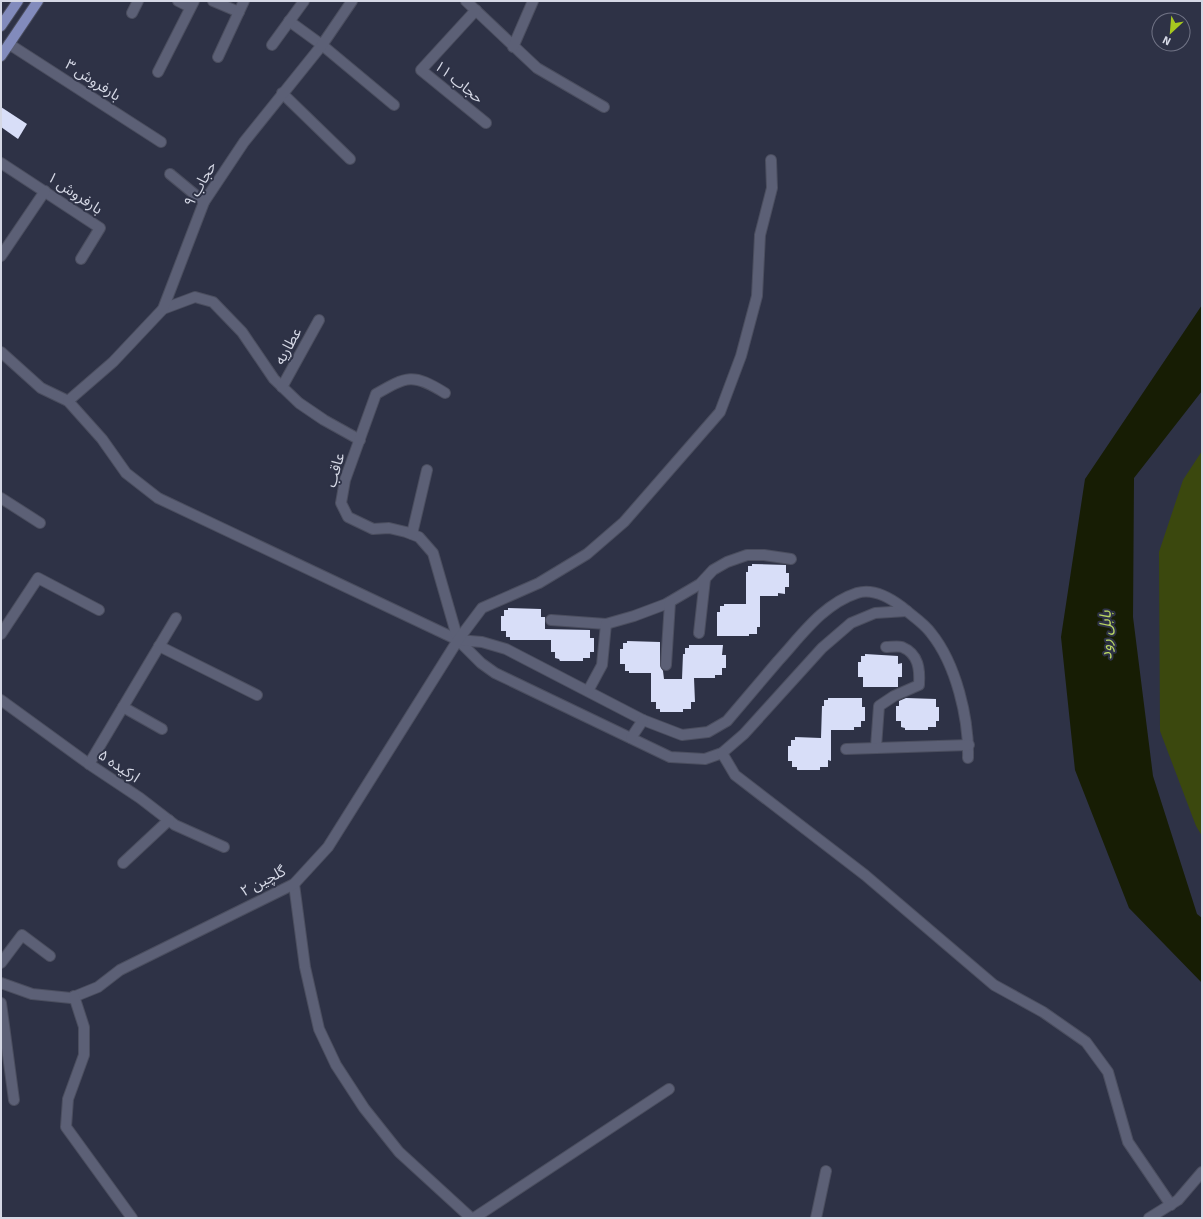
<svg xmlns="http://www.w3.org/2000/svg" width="1203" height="1219" font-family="Signika,'Noto Sans Arabic',sans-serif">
<rect width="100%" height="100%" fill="#2e3246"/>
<!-- green -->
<path fill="#3b480e" d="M 1202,451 L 1202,836 L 1196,826 L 1160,731 L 1159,552 L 1183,480 Z"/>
<!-- water -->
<path fill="#171d04" d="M 1202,305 L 1202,391 L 1134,478 L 1133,617 L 1153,776 L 1197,914 L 1202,918 L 1202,983 L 1129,908 L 1075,770 L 1061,637 L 1085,479 Z"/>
<!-- building -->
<g fill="#d8def8">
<path d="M 1,107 L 27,124 L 18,139 L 1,127 Z"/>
<path d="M 752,564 L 786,565 L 786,573 L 789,573 L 789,587 L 785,587 L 785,594 L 778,593 L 778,596 L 760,596 L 760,627 L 757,627 L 757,634 L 749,634 L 749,636 L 717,636 L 717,612 L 720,612 L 720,606 L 724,606 L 724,604 L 746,604 L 746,572 L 748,572 L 748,566 L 752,566 Z"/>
<path d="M 508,608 L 541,609 L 541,617 L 545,617 L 545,629 L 590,630 L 590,638 L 594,638 L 594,652 L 590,652 L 590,658 L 583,658 L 583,661 L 560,661 L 559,659 L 555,658 L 555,652 L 551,652 L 551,640 L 510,640 L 510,637 L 506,637 L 506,631 L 501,631 L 501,616 L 504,616 L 504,610 L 508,610 Z"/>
<path d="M 627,641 L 660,642 L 660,665 L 663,671 L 664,679 L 682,679 L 683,654 L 685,654 L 685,648 L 689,648 L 689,645 L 723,645 L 722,655 L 726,655 L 726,668 L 722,668 L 722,675 L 715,675 L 715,678 L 694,678 L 695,702 L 691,702 L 691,709 L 683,709 L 683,712 L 660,712 L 660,709 L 656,709 L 656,702 L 651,702 L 651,673 L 629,673 L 629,671 L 625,671 L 625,664 L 620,664 L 620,649 L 623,649 L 623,643 L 627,643 Z"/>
<path d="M 865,654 L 898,656 L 898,664 L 902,663 L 902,677 L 898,677 L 898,687 L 863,687 L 863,677 L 858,677 L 858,662 L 861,662 L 861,656 L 865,656 Z"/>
<path d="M 828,698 L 862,698 L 862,707 L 865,707 L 865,721 L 861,721 L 861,727 L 854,727 L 854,730 L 831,730 L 831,761 L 828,760 L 828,767 L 820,767 L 820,770 L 797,770 L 797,767 L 792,767 L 792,761 L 788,761 L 788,746 L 791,746 L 791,740 L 795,740 L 795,737 L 821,738 L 822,706 L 824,706 L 824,700 L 828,700 Z"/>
<path d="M 906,698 L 936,699 L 936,707 L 939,707 L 939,721 L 936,721 L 936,727 L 928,727 L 928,730 L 905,730 L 905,728 L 901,727 L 901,721 L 896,721 L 896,706 L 899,706 L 899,701 Z"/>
</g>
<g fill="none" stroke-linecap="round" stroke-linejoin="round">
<!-- minor casing -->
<g stroke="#4b4e5f" stroke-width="12">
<g id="minor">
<path d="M 178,1 L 190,7"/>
<path d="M 213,1 L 239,12"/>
<path d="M 466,1 L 537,68 L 604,107"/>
<path d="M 476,10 L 421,70 L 486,123"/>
<path d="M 132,13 L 138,1"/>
<path d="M 289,21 L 322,45 L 394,105"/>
<path d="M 9,44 L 161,142"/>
<path d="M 272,45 L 304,1"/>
<path d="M 513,47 L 533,1"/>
<path d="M 218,57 L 244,1"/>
<path d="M 158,72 L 194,1"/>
<path d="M 282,93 L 350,159"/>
<path d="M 1,163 L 100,228 L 81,259"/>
<path d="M 170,174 L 204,202"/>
<path d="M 1,256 L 45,191"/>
<path d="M 163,309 L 195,297 L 213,302 L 242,332 L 274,379 L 299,403 L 324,420 L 360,440"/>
<path d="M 1,352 L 41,388 L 68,401 L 102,439 L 126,473 L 158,498 L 458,640 L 481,663 L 495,673 L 670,757 L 705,759 L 722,753 L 744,734 L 822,648 L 851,623 L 875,613 L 907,611"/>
<path d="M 282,387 L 319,320"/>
<path d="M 445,393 C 413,373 407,376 376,394 L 345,480 L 341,503 L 348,517 L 373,529 L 389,528 L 406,532 L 419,537 L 433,553 L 458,640"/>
<path d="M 68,401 L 113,362 L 163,309 L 204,202 L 244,142 L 322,45 L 352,1"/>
<path d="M 1,498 L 40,523"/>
<path d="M 412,534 L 427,470"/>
<path d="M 551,620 L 606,624 L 634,616 L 666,604 L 700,584 L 713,570 L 727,562 L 747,555 L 764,555 L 791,559"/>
<path d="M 699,633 L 705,579"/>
<path d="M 1,634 L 38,578 L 99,610"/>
<path d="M 458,640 L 482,642 L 506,649 L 643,720 L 682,735 L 708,732 L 727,721 C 744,701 761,681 778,661 C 801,636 823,604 857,593 C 873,588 889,597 902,607 C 911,615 924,623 931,633 C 956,664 969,718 968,758"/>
<path d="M 159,646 L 257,695"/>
<path d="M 666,665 L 670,602"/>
<path d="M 588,691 L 602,665 L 606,624"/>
<path d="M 1,700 L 89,764 L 140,798 L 175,825 L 224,847"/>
<path d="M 123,707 L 162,729"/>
<path d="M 631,738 L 643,720"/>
<path d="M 876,747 L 879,706 L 894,696 L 919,685 C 920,670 919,654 902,647 C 898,646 890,647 886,647"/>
<path d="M 846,749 L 969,745"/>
<path d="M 722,753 L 735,775 L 865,875 L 994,985 L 1043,1012 L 1086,1042 L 1108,1072 L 1128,1142 L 1171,1205"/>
<path d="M 89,764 L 176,618"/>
<path d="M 123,863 L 169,820"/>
<path d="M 294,884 L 305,967 L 319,1029 L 336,1065 L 364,1108 L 399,1152 L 471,1218"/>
<path d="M 1,963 L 22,935 L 50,956"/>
<path d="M 1,983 L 32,994 L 71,998 L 98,987 L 120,970 L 294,884 L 328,847 L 458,640 L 482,608 L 539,583 L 587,554 L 624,522 L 720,412 L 741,356 L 757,296 L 760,235 L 772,188 L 771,160"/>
<path d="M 74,996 L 84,1027 L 84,1055 L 68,1099 L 66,1127 L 132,1218"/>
<path d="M 1,1003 L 14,1100"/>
<path d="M 474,1218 L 669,1089"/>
<path d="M 816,1218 L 826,1171"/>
<path d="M 1149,1218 L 1178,1200 L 1202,1172"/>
</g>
</g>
<!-- major casing -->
<g stroke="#4b4e5f" stroke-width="12">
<g id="major">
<path d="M 1,26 L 18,1"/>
<path d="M 1,56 L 38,1"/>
</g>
</g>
<!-- minor -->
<use href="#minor" stroke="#5c6076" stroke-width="10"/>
<!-- major -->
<use href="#major" stroke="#828bbc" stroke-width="10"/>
</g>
<g text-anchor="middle" stroke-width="4" stroke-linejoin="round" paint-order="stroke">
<!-- street labels -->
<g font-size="15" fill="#d5d8e5" stroke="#2e3246">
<text transform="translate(93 80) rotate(33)" y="5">بارفروش ۳</text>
<text transform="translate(459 82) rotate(39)" y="5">حجاب ۱۱</text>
<text transform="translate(200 184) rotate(-60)" y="5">حجاب ۹</text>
<text transform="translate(75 193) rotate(34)" y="5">بارفروش ۱</text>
<text transform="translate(288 346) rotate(-61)" y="5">عطاریه</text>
<text transform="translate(335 470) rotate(-74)" y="5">عاقب</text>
<text transform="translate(119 766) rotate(34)" y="5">ارکیده ۵</text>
<text transform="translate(263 881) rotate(-28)" y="5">گلچین ۲</text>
</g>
<!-- water labels -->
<g font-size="16" font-style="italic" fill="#b9d564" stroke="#2e3246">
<text transform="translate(1105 635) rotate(-91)" y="6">بابل رود</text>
</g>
</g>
<!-- border -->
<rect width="1203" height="1219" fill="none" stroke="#d5d8e5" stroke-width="4"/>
<!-- north arrow -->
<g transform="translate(1171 32) rotate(206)"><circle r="19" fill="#2e3246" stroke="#717486"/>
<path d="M0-3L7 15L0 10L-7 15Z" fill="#a7c81f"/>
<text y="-6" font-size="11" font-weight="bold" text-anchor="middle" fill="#d5d8e5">N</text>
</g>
</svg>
